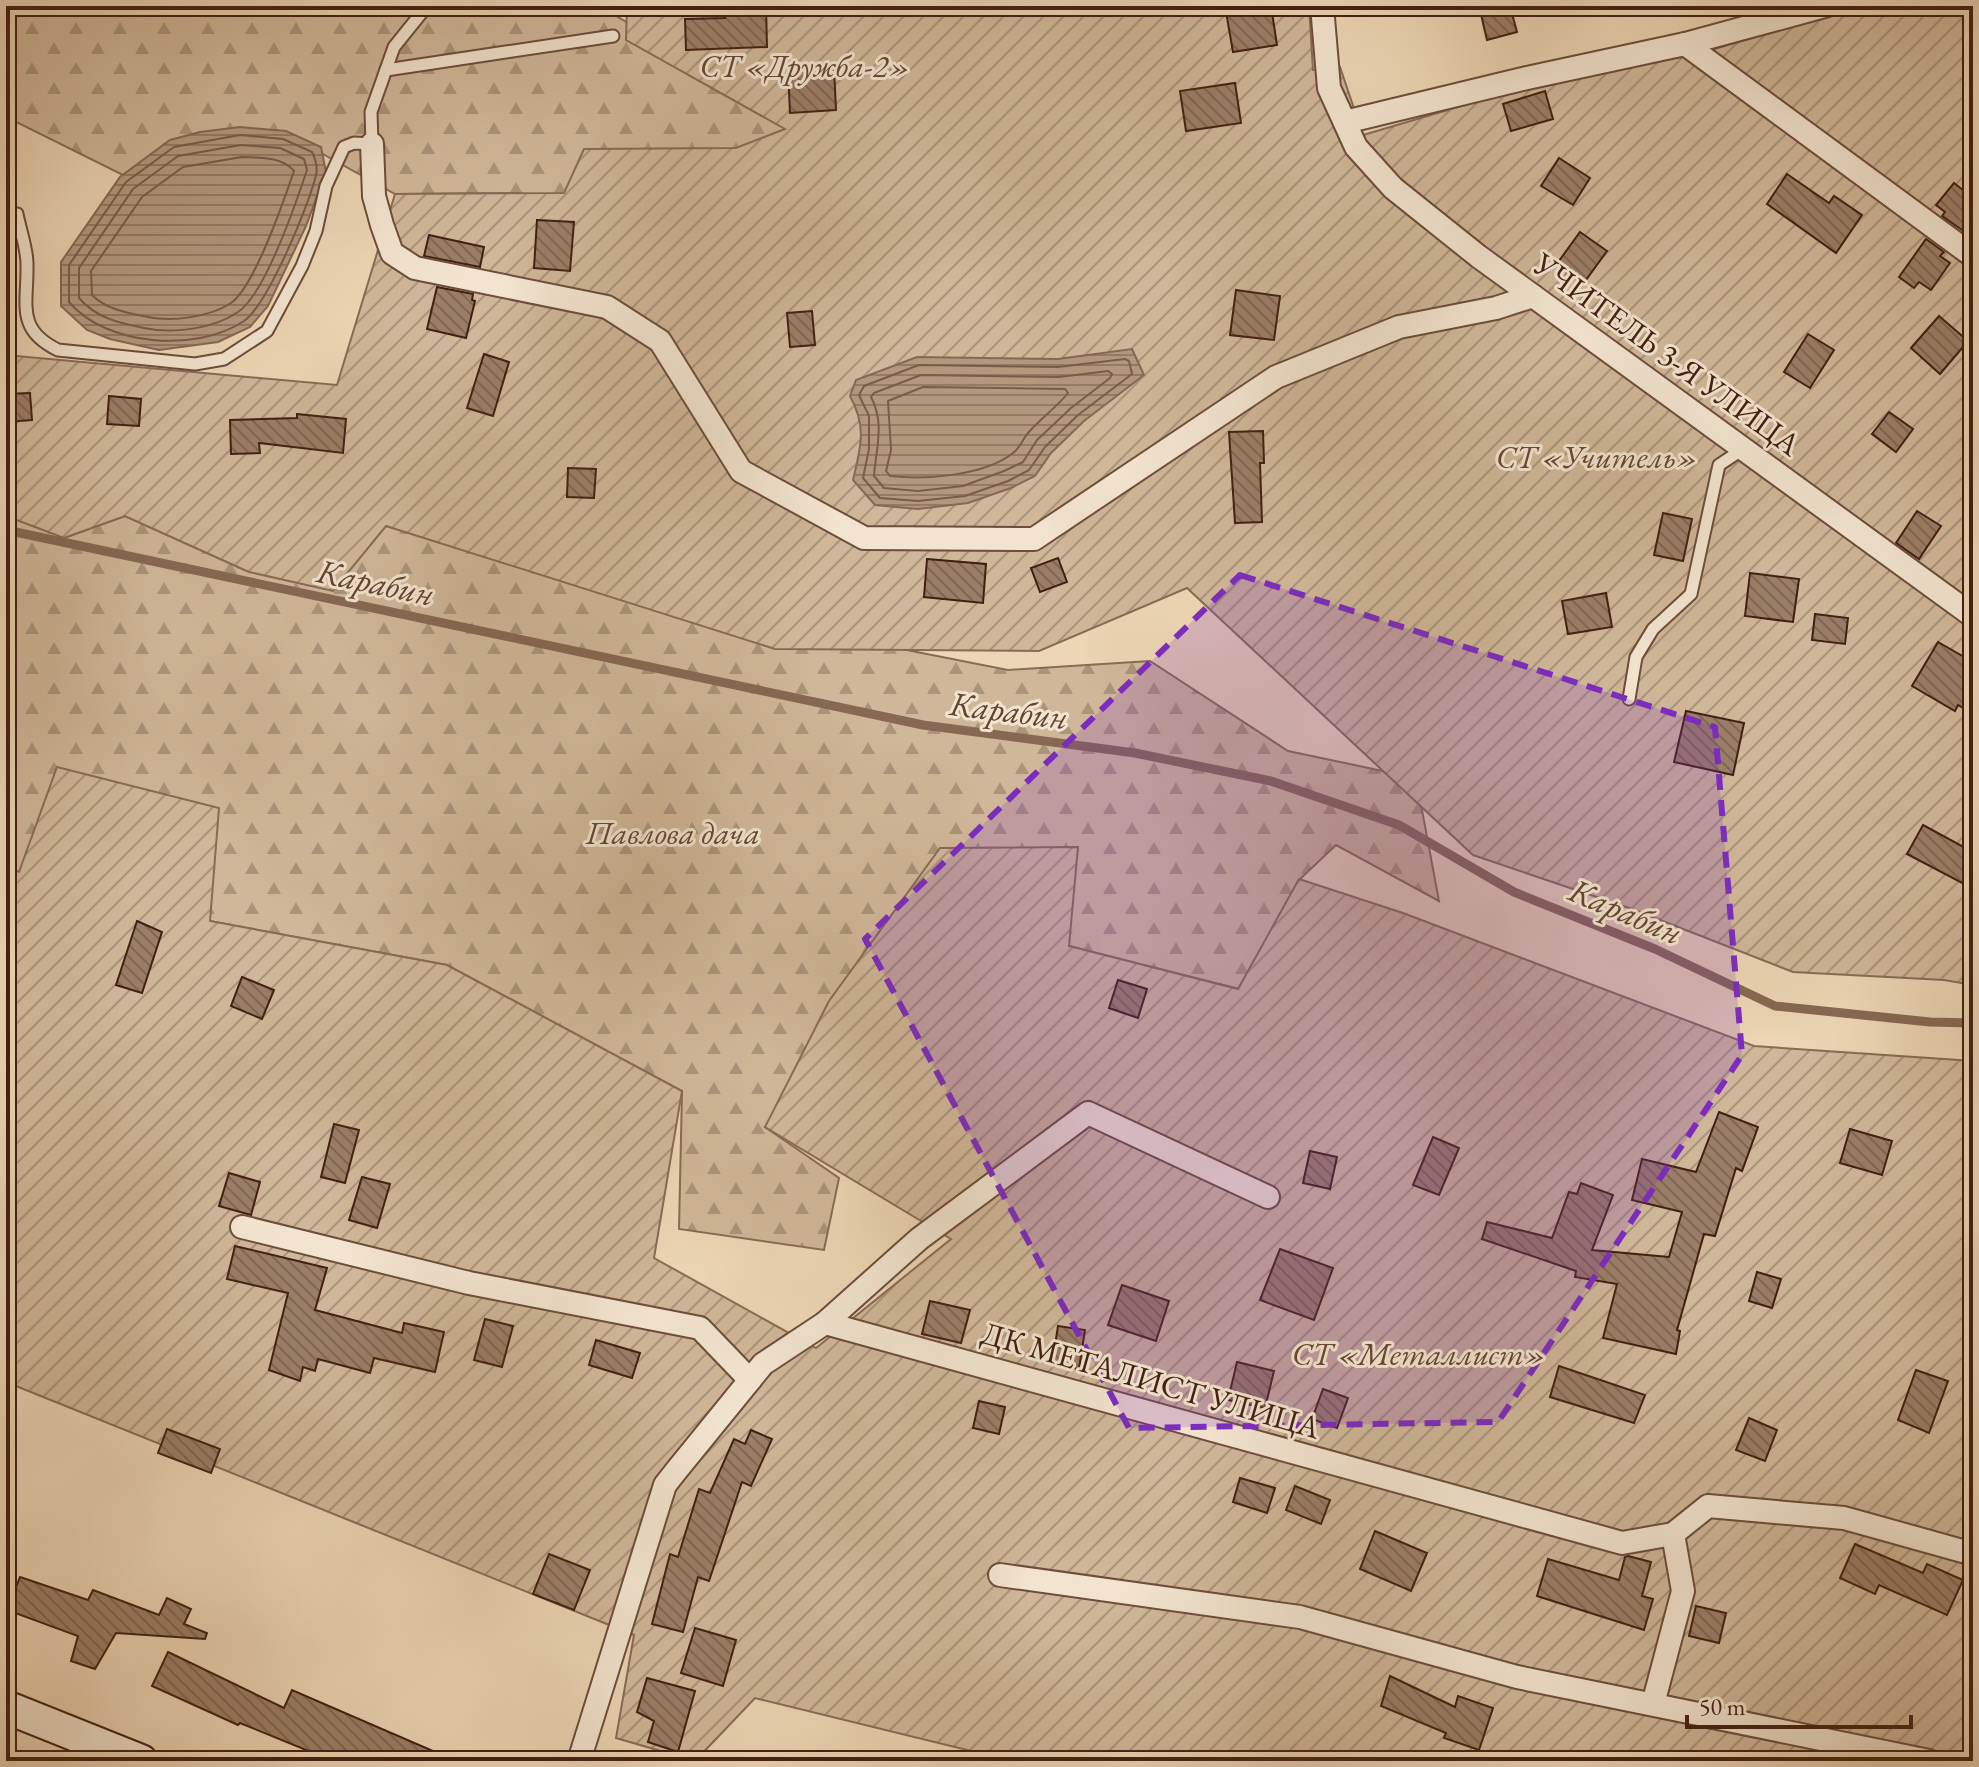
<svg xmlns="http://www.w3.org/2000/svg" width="1979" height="1767" font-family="'EB Garamond',serif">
<defs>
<pattern id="forest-firs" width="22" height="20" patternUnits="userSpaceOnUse" patternTransform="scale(2)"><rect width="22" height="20" fill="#d0b799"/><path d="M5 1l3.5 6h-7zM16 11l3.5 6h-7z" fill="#aa947b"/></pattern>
<pattern id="garden-furrows" width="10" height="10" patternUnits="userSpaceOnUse" patternTransform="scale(2)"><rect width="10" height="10" fill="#d0b799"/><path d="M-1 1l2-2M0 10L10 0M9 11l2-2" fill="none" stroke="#aa947b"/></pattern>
<pattern id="water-rules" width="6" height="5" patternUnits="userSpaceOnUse" patternTransform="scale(2)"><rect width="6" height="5" fill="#b3987e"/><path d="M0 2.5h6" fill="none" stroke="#937b66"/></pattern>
<pattern id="building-back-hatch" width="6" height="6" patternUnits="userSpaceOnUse" patternTransform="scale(2)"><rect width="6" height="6" fill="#9b7e67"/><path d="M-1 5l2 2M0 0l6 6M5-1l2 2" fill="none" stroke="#806753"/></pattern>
</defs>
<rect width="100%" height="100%" fill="#edd6b5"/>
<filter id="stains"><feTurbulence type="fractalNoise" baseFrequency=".0025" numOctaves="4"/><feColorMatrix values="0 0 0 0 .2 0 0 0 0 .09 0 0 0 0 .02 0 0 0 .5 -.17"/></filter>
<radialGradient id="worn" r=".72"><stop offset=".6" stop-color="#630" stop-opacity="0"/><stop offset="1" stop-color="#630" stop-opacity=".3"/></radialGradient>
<!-- forest -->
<g fill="url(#forest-firs)" stroke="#896b56" stroke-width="2">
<path d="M 6,6 L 620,6 L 618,17 L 695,62 L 771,73 L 788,138 L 582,208 L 520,193 L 395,194 L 303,143 L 145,186 L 6,117 Z"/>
<path d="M 6,487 L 64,538 L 125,516 L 249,572 L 386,526 L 805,630 L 1008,670 L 1150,661 L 1288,751 L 1416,778 L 1439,901 L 1336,845 L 1299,880 L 1239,989 L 1069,946 L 765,1127 L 839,1178 L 824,1250 L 679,1229 L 682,1091 L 447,965 L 210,921 L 19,873 L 6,866 Z"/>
</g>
<!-- garden -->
<g fill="url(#garden-furrows)" stroke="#896b56" stroke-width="2">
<path d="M 627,6 L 1309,6 L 1313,70 L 1340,67 L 1363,135 L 1516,90 L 1711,50 L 1859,6 L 1973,6 L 1973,985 L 1944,980 L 1793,972 L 1632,909 L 1473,855 L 1187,588 L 1039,651 L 775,649 L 386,526 L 333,591 L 249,572 L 125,516 L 64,538 L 6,516 L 6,355 L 337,385 L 395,194 L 564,193 L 584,149 L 736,148 L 785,129 L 626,40 Z"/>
<path d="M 57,767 L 219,808 L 210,921 L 447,965 L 682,1091 L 654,1258 L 816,1348 L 951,1239 L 765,1127 L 829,1001 L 940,848 L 1078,847 L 1069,946 L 1238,989 L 1299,879 L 1403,913 L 1754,1046 L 1973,1061 L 1973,1761 L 1012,1761 L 755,1698 L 695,1761 L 616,1738 L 634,1635 L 6,1382 L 6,866 L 19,872 Z"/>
</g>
<!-- water -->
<g fill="url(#water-rules)" stroke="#866853" stroke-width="2">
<path d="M 240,127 L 286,131 L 321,147 L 326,172 L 306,226 L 268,306 L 250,327 L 218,342 L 159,350 L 110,339 L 87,330 L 61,306 L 61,262 L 120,177 L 170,140 L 200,132 Z"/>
<path d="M 1132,349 L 1144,375 L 1084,421 L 1051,453 L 1035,476 L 1011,488 L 968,503 L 918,509 L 875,505 L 853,480 C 861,446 867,427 850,396 L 856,380 L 917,357 L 1058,359 Z"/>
</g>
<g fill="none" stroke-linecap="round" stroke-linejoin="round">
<!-- shore -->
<g stroke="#7a5c48" stroke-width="2">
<path d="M 240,135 L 283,139 L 312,152 C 315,158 318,167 316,175 C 309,205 268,304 244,321 C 196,353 106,346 69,302 L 69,265 L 126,182 L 174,147 Z"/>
<path d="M 241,145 L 280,148 L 304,159 L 307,170 C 296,203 265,294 238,312 C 214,329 172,334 144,328 C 119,323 96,318 79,298 L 79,268 L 133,189 L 178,156 Z"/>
<path d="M 242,157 C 260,158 281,156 294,171 C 284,200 255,286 231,303 C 210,317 172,322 148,317 C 128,313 107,310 92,295 L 91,271 L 142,197 L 183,167 Z"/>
<path d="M 1125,359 L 1129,361 L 1132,374 L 1078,415 L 1045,447 L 1029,470 L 1008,481 L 965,496 L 918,501 L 880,498 L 863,478 L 869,449 L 869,416 L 859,395 L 864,386 L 919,365 L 1058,367 Z"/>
<path d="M 1108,371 L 1112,374 L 1110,378 L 1071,408 L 1037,440 L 1023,462 L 1004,471 L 963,486 L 918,491 L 884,488 L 874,476 C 876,449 885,423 871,397 L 874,393 L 921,375 L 1059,377 Z"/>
<path d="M 923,387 L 1065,389 L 1068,393 C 1057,407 1040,419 1028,433 C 1023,439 1019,449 1013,453 C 984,476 925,480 890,476 L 886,471 L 891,450 L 888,401 Z"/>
</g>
<!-- stream -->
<path stroke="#866853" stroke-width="9" d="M 6,530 L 923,725 L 1135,753 L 1271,781 L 1399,825 L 1514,892 L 1655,949 L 1775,1006 L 1930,1022 L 1973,1023"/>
</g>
<!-- building -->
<g fill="url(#building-back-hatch)" stroke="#421f12" stroke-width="2">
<path d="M 725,6 L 766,6 L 767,47 L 686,50 L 685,19 L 725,18 Z"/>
<path d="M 1225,6 L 1271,6 L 1277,45 L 1233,52 Z"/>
<path d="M 1479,6 L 1510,6 L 1517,32 L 1487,40 Z"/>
<path d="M 834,68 L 836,110 L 790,113 L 788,70 Z"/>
<path d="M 1235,83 L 1241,123 L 1186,131 L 1180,91 Z"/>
<path d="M 1545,91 L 1553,119 L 1511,131 L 1503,104 Z"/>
<path d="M 1559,158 L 1590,178 L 1573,205 L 1541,186 Z"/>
<path d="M 1787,174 L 1829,203 L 1834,196 L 1862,215 L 1836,253 L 1767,204 Z"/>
<path d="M 1954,183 L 1973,198 L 1973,217 L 1962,230 L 1942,216 L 1945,212 L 1936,205 Z"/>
<path d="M 537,220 L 574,222 L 570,271 L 534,268 Z"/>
<path d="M 1580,232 L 1607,251 L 1583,284 L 1556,265 Z"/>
<path d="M 429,235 L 484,247 L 480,267 L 424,256 Z"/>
<path d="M 1926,239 L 1944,252 L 1940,256 L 1950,263 L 1931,290 L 1919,282 L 1914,288 L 1899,277 Z"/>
<path d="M 437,287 L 473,294 L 472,300 L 475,301 L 466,338 L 427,329 Z"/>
<path d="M 1236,290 L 1280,296 L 1274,340 L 1230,335 Z"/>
<path d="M 812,311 L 815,345 L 790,347 L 787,313 Z"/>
<path d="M 1939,316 L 1968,341 L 1940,374 L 1911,348 Z"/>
<path d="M 1808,334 L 1834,350 L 1810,388 L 1784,372 Z"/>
<path d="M 484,354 L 509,362 L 493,416 L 467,408 Z"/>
<path d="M 30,393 L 32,420 L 6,422 L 6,394 Z"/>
<path d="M 109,396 L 141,399 L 139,426 L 107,424 Z"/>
<path d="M 1889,412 L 1913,429 L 1896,452 L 1872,434 Z"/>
<path d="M 297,414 L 346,419 L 343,453 L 259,443 L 260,453 L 231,454 L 230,420 L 297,418 Z"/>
<path d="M 1263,431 L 1264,463 L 1260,463 L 1262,522 L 1235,523 L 1229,432 Z"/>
<path d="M 568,468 L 596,469 L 594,498 L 567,497 Z"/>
<path d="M 1917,511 L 1941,526 L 1919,559 L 1896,543 Z"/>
<path d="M 1663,513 L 1692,519 L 1683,561 L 1654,555 Z"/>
<path d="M 1058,558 L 1067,582 L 1040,592 L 1031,568 Z"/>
<path d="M 927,559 L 986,564 L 983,603 L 924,597 Z"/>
<path d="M 1750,573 L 1799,579 L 1793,622 L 1745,616 Z"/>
<path d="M 1606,593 L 1612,627 L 1568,634 L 1562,601 Z"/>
<path d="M 1815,614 L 1848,618 L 1845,644 L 1812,640 Z"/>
<path d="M 1938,642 L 1973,662 L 1973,714 L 1958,705 L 1955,711 L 1912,686 Z"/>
<path d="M 1686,711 L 1744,723 L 1733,775 L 1674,762 Z"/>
<path d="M 1923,825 L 1973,852 L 1973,869 L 1964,884 L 1907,854 Z"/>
<path d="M 137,921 L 162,932 L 142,993 L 116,985 Z"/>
<path d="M 242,977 L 274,990 L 262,1019 L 231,1006 Z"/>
<path d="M 1118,980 L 1147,989 L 1138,1018 L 1109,1008 Z"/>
<path d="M 1719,1112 L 1758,1127 L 1742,1171 L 1736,1168 L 1715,1236 L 1704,1234 L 1677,1330 L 1680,1331 L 1676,1354 L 1603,1338 L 1617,1284 L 1575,1277 L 1576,1271 L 1482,1239 L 1487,1222 L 1552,1238 L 1569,1192 L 1577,1194 L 1581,1183 L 1613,1195 L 1592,1250 L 1669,1257 L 1682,1212 L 1632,1200 L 1642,1159 L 1696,1172 Z"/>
<path d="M 334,1124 L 359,1130 L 345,1183 L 321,1177 Z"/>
<path d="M 1850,1129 L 1892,1141 L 1882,1175 L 1840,1163 Z"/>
<path d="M 1433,1137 L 1459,1148 L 1439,1195 L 1413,1185 Z"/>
<path d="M 1310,1151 L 1337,1157 L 1330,1189 L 1303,1183 Z"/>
<path d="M 229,1173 L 260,1182 L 251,1215 L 219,1206 Z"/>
<path d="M 362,1177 L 390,1184 L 377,1228 L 349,1220 Z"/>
<path d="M 235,1246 L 327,1268 L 315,1310 L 402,1333 L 404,1323 L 444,1332 L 435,1372 L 374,1358 L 370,1373 L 318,1359 L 315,1371 L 303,1367 L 300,1381 L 269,1370 L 288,1293 L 227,1279 Z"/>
<path d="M 1280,1249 L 1333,1268 L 1314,1320 L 1260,1300 Z"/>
<path d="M 1757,1272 L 1781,1279 L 1772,1308 L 1749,1301 Z"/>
<path d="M 1122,1285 L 1169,1301 L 1156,1341 L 1108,1325 Z"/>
<path d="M 930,1301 L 970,1310 L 961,1343 L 922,1334 Z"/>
<path d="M 485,1319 L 513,1326 L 502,1367 L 474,1360 Z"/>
<path d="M 1058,1326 L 1085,1330 L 1079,1369 L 1052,1365 Z"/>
<path d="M 596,1340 L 640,1353 L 632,1378 L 589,1365 Z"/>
<path d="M 1237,1362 L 1274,1371 L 1265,1408 L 1228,1400 Z"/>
<path d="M 1559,1366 L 1645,1395 L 1634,1423 L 1550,1397 Z"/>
<path d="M 1916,1370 L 1948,1381 L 1929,1433 L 1898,1420 Z"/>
<path d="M 1323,1389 L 1348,1398 L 1337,1428 L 1312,1419 Z"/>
<path d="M 979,1401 L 1005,1407 L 999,1434 L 973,1428 Z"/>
<path d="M 1749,1418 L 1777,1430 L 1765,1461 L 1736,1450 Z"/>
<path d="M 167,1429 L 220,1449 L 211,1473 L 158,1453 Z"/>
<path d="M 751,1430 L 772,1439 L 751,1486 L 742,1482 L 709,1581 L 698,1577 L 683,1632 L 652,1624 L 670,1554 L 678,1557 L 699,1489 L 710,1493 L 734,1439 L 745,1444 Z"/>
<path d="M 1240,1478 L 1275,1488 L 1267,1513 L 1233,1502 Z"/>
<path d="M 1295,1486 L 1330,1500 L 1321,1524 L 1286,1510 Z"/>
<path d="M 1375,1531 L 1427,1553 L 1411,1591 L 1360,1569 Z"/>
<path d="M 1855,1544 L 1923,1573 L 1927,1564 L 1963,1580 L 1947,1615 L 1879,1585 L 1875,1594 L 1840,1578 Z"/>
<path d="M 549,1554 L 590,1570 L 574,1610 L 533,1594 Z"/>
<path d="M 1628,1556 L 1651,1562 L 1642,1596 L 1653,1599 L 1644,1630 L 1537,1596 L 1548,1559 L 1619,1580 L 1625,1557 Z"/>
<path d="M 20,1577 L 88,1600 L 93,1590 L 159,1615 L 167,1598 L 191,1609 L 184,1624 L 207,1633 L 205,1639 L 116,1633 L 95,1669 L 71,1661 L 78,1636 L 7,1610 Z"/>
<path d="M 1696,1606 L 1726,1613 L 1719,1643 L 1689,1636 Z"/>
<path d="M 695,1628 L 736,1640 L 723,1686 L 681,1673 Z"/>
<path d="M 168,1652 L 284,1708 L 292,1690 L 456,1761 L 333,1761 L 240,1723 L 238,1725 L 152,1686 Z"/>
<path d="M 1390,1676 L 1455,1707 L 1458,1696 L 1493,1708 L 1479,1750 L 1444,1738 L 1446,1733 L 1381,1706 Z"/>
<path d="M 647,1678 L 695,1691 L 678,1752 L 648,1742 L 654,1721 L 637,1712 Z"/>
</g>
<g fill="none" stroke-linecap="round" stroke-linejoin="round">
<!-- lane casing -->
<g stroke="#6d4d3b" stroke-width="15">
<g id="lane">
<path d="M 386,70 L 613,36"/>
<path d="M 6,213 L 17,214 C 20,230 27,248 27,264 C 28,304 15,329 58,350 L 195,364 L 224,359 L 267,331 L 302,266 L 316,231 L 326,186 L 344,147 L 354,143 L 372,144 L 371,112 L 394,47 L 427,6"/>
<path d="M 1629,699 L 1636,657 L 1653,629 L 1691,594 L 1719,465 L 1743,449"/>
</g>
</g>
<!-- street casing -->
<g stroke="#6d4d3b" stroke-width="26">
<g id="street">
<path d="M 1322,6 L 1329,88 L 1356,147 L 1393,188 L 1478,256 L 1973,616"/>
<path d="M 1685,44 L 1973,256"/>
<path d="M 1345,122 L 1527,78 L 1685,44 L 1825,6"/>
<path d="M 372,144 L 374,196 L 382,225 L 392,253 L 415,268 L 607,307 L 660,341 L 741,471 L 864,538 L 1034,539 L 1276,377 L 1399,327 L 1496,308 L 1533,296"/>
<path d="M 242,1227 L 469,1283 L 700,1328 L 750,1380"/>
<path d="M 825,1323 L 1622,1543 L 1673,1534 L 1708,1506 L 1844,1518 L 1973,1554"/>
<path d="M 1000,1575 L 1300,1617 L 1517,1677 L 1929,1761"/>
<path d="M 1653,1704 L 1683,1591 L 1673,1534"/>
<path d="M 579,1761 L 665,1485 L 676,1471 L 763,1364 L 825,1323 L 919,1239 L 1088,1113 L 1268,1197"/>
</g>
</g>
<!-- secondary casing -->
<g stroke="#421f12" stroke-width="36">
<path id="secondary" d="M 6,1707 L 141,1761"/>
</g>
<!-- lane -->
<use href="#lane" stroke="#f3e4cf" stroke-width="11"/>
<!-- street -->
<use href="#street" stroke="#f3e4cf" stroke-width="22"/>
<!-- secondary -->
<use href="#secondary" stroke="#f3e4cf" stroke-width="32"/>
</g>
<!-- marked area -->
<path fill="#7b2cbf" fill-opacity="0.2" stroke="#7b2cbf" stroke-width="6" stroke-dasharray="16 10" stroke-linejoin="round" d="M 1240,575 L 1715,727 L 1742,1055 L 1498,1422 L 1129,1428 L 865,939 Z"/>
<g text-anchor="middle" stroke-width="6" stroke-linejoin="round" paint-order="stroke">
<!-- park labels -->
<g font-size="32" font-style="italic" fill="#664534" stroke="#f3e4cf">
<text x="805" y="77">СТ «Дружба-2»</text>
<text x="1597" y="468">СТ «Учитель»</text>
<text x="673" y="844">Павлова дача</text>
<text x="1419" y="1365">СТ «Металлист»</text>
</g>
<!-- street labels -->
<g font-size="32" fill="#421f12" stroke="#f3e4cf">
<text transform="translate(1667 354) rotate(36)" y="11">УЧИТЕЛЬ 3-Я УЛИЦА</text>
<text transform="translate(1151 1380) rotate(16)" y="11">ДК МЕТАЛИСТ УЛИЦА</text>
</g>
<!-- water labels -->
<g font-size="34" font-style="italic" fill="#644332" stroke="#f3e4cf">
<text transform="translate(376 582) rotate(12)" y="12">Карабин</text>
<text transform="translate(1009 710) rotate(7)" y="12">Карабин</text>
<text transform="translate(1626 911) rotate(23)" y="12">Карабин</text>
</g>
</g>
<!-- margin -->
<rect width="1979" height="1767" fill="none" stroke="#edd6b5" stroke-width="32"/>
<rect x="8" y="8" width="1963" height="1751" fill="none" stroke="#421f12" stroke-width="4"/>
<rect x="16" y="16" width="1947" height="1735" fill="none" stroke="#421f12" stroke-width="2"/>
<!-- scale -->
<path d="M1687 1715v12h224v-12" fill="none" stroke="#421f12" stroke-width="4"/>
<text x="1699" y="1715" font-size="24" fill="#421f12" stroke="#f3e4cf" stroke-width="6" paint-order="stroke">50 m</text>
<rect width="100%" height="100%" filter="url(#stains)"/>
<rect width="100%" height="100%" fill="url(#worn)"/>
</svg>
